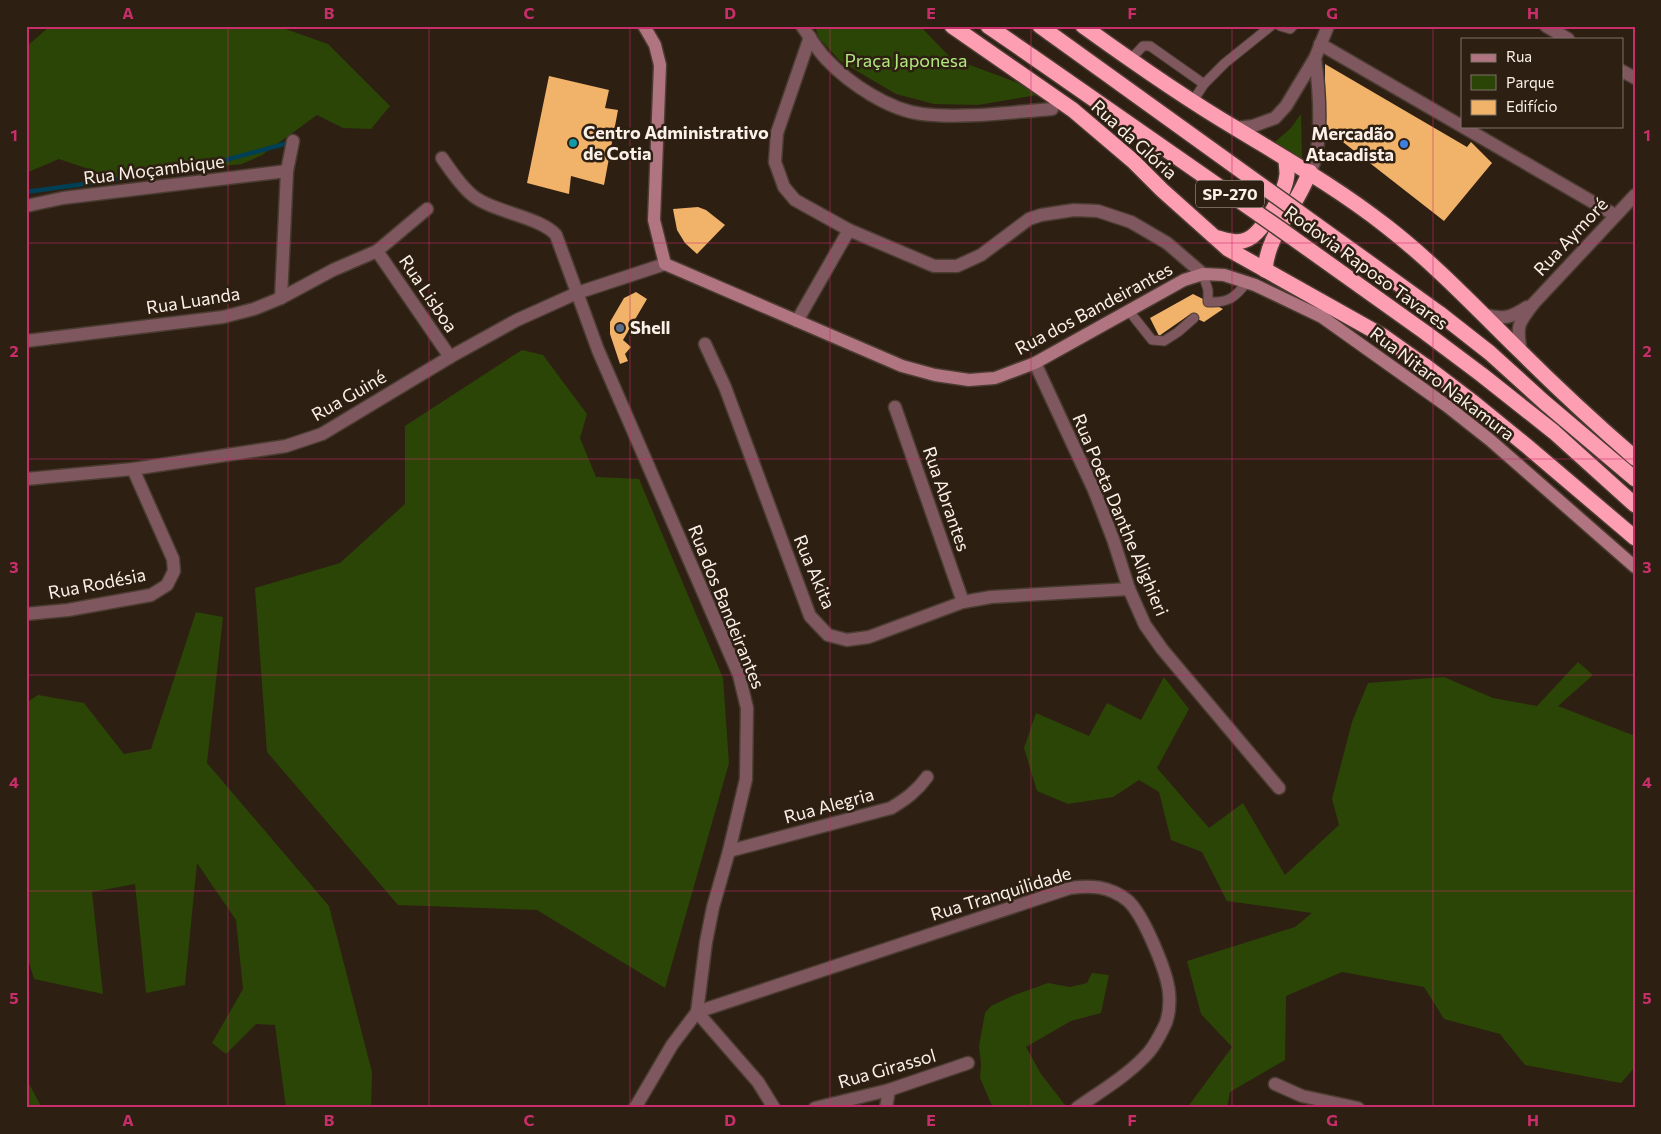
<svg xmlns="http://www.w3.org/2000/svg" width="1661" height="1134" font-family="Commissioner,sans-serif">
<rect width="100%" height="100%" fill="#2e1f13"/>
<!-- green -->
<g fill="#2b4506">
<path d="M 50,26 L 277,26 L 328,44 L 390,106 L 371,129 L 343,128 L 317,115 L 262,155 L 242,164 L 115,178 L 59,159 L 26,173 L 26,47 Z"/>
<path d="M 815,26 L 920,26 L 951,58 L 1016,82 L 1037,95 L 978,105 L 934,104 L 896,94 L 840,61 L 819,38 Z"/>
<path d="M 1301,114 L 1302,159 L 1275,142 L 1291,128 Z"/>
<path d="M 522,350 L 543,355 L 587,414 L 580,438 L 596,477 L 639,479 L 723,678 L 729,763 L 665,988 L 537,910 L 398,905 L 267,752 L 255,588 L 340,563 L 405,504 L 405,426 Z"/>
<path d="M 196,612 L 223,617 L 207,763 L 329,906 L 372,1072 L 371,1108 L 286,1108 L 275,1025 L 256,1024 L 226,1054 L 212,1043 L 243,989 L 236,920 L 197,863 L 185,985 L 146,993 L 135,884 L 92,892 L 103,994 L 34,979 L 26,953 L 26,703 L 38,695 L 84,703 L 124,754 L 151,749 Z"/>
<path d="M 1578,662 L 1593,675 L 1558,706 L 1635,736 L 1635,1067 L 1621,1083 L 1525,1065 L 1500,1034 L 1444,1019 L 1424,987 L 1342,972 L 1286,996 L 1285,1060 L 1230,1092 L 1227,1108 L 1187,1108 L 1232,1047 L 1201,1014 L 1187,961 L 1295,927 L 1312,913 L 1227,901 L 1202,852 L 1171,840 L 1159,792 L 1139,780 L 1113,797 L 1068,804 L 1037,791 L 1024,748 L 1036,713 L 1089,736 L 1107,703 L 1141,720 L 1164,677 L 1189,709 L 1157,768 L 1209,828 L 1243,803 L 1285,875 L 1339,825 L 1332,799 L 1352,722 L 1368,683 L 1444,677 L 1493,698 L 1537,706 Z"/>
<path d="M 1092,973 L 1109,975 L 1101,1013 L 1071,1021 L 1026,1047 L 1041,1074 L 1065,1105 L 1061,1108 L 993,1108 L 980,1078 L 981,1064 L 979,1046 L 985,1013 L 991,1006 L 1012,996 L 1048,983 L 1070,987 L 1087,983 Z"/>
<path d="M 26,1078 L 42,1108 L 26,1108 Z"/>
</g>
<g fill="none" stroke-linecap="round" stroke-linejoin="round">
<!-- stream -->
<path stroke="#004056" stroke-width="4.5" d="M 26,192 L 192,169 L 292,142"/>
</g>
<!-- building -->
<g fill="#f1b269">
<path d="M 1325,64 L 1467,147 L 1471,142 L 1492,163 L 1444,221 L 1325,128 Z"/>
<path d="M 549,76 L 609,90 L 605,108 L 618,110 L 604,185 L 571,176 L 569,194 L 527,183 Z"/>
<path d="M 698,207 L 706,210 L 725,225 L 697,254 L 685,243 L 677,230 L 673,209 Z"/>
<path d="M 636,292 L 647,299 L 623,340 L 631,347 L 625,354 L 628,361 L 620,364 L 610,334 L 610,322 L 624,298 Z"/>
<path d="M 1193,294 L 1223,309 L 1204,322 L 1189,315 L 1159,336 L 1150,318 Z"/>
</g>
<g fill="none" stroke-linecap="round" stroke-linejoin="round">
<!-- lane casing -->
<g stroke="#4b3c31" stroke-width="11">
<g id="lane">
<path d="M 1280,26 L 1290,29 L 1293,26"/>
<path d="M 1130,60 L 1143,46 L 1150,46 L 1204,84 L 1193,101"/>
<path d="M 1204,84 L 1225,63 L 1271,26"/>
<path d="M 1203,274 L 1208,290 L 1208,302 C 1228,303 1235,298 1247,282"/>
<path d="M 1129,311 L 1152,340 L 1164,341 L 1178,332 L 1194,318"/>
</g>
</g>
<!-- street casing -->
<g stroke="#4b3c31" stroke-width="15">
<g id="street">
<path d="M 802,26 C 810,37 817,50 827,60 C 850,84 889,110 922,114 C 963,119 1011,112 1052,109"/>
<path d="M 1546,26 L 1568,39"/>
<path d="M 810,37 L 777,133 L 775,162 L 784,187 L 795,200 L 849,230 L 934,266 L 957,266 L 981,255 L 1029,219 L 1041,215 L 1074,210 L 1098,211 L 1131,222 L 1167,243 L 1203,274"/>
<path d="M 1320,44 L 1615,215"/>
<path d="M 1622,71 L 1635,78"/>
<path d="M 1236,128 L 1253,126 L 1275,118 L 1286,106 L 1315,58 L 1328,26"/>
<path d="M 442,158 C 451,171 460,185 472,195 C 492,212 541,217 556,235 L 598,350 L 739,675 L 747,708 L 746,779 L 729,851 L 713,907 L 706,942 L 697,1012 L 672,1045 L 635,1108"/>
<path d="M 1310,172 C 1324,147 1319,87 1315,58"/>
<path d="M 26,206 L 63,198 L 287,171"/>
<path d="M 377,251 L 450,357"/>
<path d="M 281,298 L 287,171 L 293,141"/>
<path d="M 1486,315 C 1505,320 1511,317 1527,307"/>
<path d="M 797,321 L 849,230"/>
<path d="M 26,341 L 223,317 L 254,309 L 281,298 L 333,270 L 377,251 L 427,209"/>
<path d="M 705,344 L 725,387 L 810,616 L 828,635 L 847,640 L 869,637 L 963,602 L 991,597 L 1129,589"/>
<path d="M 1521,352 C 1516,326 1518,323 1534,303 L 1635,195"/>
<path d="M 1035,363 L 1094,490 L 1113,539 L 1129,589 L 1145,625 L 1162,649 L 1279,788"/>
<path d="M 895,407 L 963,602"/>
<path d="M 26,479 L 133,469 L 286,446 L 322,434 L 450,357 L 517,320 L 577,293 L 665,264"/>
<path d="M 26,614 L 68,610 L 151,595 L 167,585 L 174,571 L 173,559 L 133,469"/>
<path d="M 729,851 L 891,808 C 906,799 917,791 927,777"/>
<path d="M 697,1012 L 1070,888 C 1091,885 1109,886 1127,900 C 1143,913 1167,972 1169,992 C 1170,1004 1169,1019 1163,1029 C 1159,1037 1154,1046 1149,1052 C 1130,1074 1101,1091 1077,1108"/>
<path d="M 697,1012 L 758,1082 L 774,1108"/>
<path d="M 1275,1084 L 1302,1096 L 1358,1108"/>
<path d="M 815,1108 L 889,1090 L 968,1063"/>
<path d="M 886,1108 L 889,1090"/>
</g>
</g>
<!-- secondary casing -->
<g stroke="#4b3c31" stroke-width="15">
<path id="secondary" d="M 644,26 L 655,45 L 660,65 L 654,220 L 665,264 L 902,366 L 935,375 L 969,380 L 995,378 L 1035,363 L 1184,280 L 1203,274 L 1224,275 L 1255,285 L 1322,317 L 1447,406 L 1490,440 L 1635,567"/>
</g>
<!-- highway casing -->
<g stroke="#4b3c31" stroke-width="18">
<g id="highway">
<path d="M 952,26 L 1073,110 L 1133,161 L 1162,190 L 1228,249 L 1383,336 L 1424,365 L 1474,403 L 1528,447 L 1635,538"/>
<path d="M 988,26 L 1033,57"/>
<path d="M 1040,26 L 1051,34"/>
<path d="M 1083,26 C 1133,62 1184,98 1237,129 C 1288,160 1339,189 1386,226 C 1435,264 1477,309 1521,352 C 1558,389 1596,424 1635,458"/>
<path d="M 1218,238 C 1228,241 1239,244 1248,239 C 1263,232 1286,191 1287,174 C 1287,169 1286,164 1286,159"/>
<path d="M 1265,270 C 1267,243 1282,224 1295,201 C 1301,192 1305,182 1310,172"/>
<path d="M 1439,313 L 1490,353 L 1544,402 L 1635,479"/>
<path d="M 1426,333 L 1482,375 L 1554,432 L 1635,505"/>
</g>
</g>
<!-- lane -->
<use href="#lane" stroke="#7e575f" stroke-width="9"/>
<!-- street -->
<use href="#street" stroke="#7e575f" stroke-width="12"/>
<!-- secondary -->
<use href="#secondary" stroke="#b17481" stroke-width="12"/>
<!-- highway -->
<use href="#highway" stroke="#fe9eb3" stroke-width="15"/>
<!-- highway-bridge casing -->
<g stroke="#4b3c31" stroke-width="18" stroke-linecap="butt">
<g id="highway-bridge">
<path d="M 1051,34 L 1439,313"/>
<path d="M 1033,57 L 1283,231 L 1426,333"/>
</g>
</g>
<!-- highway-bridge -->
<use href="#highway-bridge" stroke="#fe9eb3" stroke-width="15"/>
</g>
<!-- grid -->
<path fill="none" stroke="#c82e69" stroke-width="1" stroke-opacity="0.55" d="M 228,26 L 228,1108M 429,26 L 429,1108M 630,26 L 630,1108M 830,26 L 830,1108M 1031,26 L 1031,1108M 1232,26 L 1232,1108M 1433,26 L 1433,1108M 26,243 L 1635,243M 26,459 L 1635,459M 26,675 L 1635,675M 26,891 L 1635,891"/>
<!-- markers -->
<circle fill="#0f9aa8" stroke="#2e1f13" stroke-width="2" cx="573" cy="143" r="5"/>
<circle fill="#3f7fe0" stroke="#2e1f13" stroke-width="2" cx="1404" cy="144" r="5"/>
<circle fill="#5c6f8a" stroke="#2e1f13" stroke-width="2" cx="620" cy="328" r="5"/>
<g text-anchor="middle" stroke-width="5" stroke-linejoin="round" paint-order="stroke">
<!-- shield labels -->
<rect fill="#2e1f13" stroke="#beb2a9" stroke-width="1" x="1196" y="180.5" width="68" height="27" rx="4"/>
<g font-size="16" font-weight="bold" fill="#fbf1e9">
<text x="1230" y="200">SP-270</text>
</g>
<!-- park labels -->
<g font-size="18" fill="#b3e87e" stroke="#2e1f13">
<text x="906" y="67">Praça Japonesa</text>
</g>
<!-- poi labels -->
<g font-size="18" font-weight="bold" fill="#fbf1e9" stroke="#2e1f13" text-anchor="start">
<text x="583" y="139">Centro Administrativo<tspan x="583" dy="21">de Cotia</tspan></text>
<text x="1394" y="140" text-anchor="end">Mercadão<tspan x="1394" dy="21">Atacadista</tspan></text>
<text x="630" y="334">Shell</text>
</g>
<!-- street labels -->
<g font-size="18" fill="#fbf1e9" stroke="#2e1f13">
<text transform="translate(1134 140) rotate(42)" y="6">Rua da Glória</text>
<text transform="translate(154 170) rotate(-7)" y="6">Rua Moçambique</text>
<text transform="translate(1571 237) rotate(-47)" y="6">Rua Aymoré</text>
<text transform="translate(1366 268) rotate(36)" y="6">Rodovia Raposo Tavares</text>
<text transform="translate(428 294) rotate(56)" y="6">Rua Lisboa</text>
<text transform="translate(193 301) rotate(-9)" y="6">Rua Luanda</text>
<text transform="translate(1094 309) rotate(-28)" y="6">Rua dos Bandeirantes</text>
<text transform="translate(1442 384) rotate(37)" y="6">Rua Nitaro Nakamura</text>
<text transform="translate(349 396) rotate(-30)" y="6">Rua Guiné</text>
<text transform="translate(946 499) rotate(71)" y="6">Rua Abrantes</text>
<text transform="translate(1120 515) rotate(67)" y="6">Rua Poeta Danthe Alighieri</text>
<text transform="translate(814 572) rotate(67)" y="6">Rua Akita</text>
<text transform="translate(97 584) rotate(-11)" y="6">Rua Rodésia</text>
<text transform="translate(726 607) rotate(68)" y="6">Rua dos Bandeirantes</text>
<text transform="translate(829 806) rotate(-15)" y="6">Rua Alegria</text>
<text transform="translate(1001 894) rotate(-17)" y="6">Rua Tranquilidade</text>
<text transform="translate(887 1069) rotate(-16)" y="6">Rua Girassol</text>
</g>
</g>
<!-- border -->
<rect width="1661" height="1134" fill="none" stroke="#2e1f13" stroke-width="55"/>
<!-- legend -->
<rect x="1461" y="38" width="162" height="90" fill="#2e1f13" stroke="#807369"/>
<rect x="1471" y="54" width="25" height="8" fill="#b17481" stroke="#807369"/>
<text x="1506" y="62" font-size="15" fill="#fbf1e9">Rua</text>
<rect x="1471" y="75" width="25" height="15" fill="#2b4506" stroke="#807369"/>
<text x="1506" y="88" font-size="15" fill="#fbf1e9">Parque</text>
<rect x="1471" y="100" width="25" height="15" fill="#f1b269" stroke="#807369"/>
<text x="1506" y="112" font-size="15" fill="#fbf1e9">Edifício</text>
<rect x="28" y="28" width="1606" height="1078" fill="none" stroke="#c82e69" stroke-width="2"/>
<g font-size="16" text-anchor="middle" font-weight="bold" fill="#c82e69">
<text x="128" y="19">A</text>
<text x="329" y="19">B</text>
<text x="529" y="19">C</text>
<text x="730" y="19">D</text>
<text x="931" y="19">E</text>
<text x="1132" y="19">F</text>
<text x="1332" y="19">G</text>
<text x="1533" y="19">H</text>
<text x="14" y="141">1</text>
<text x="1647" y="141">1</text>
<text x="14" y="357">2</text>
<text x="1647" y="357">2</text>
<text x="14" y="573">3</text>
<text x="1647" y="573">3</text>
<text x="14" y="788">4</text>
<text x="1647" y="788">4</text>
<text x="14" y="1004">5</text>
<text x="1647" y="1004">5</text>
<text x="128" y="1126">A</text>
<text x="329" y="1126">B</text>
<text x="529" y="1126">C</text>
<text x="730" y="1126">D</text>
<text x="931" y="1126">E</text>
<text x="1132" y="1126">F</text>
<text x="1332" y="1126">G</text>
<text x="1533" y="1126">H</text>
</g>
</svg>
